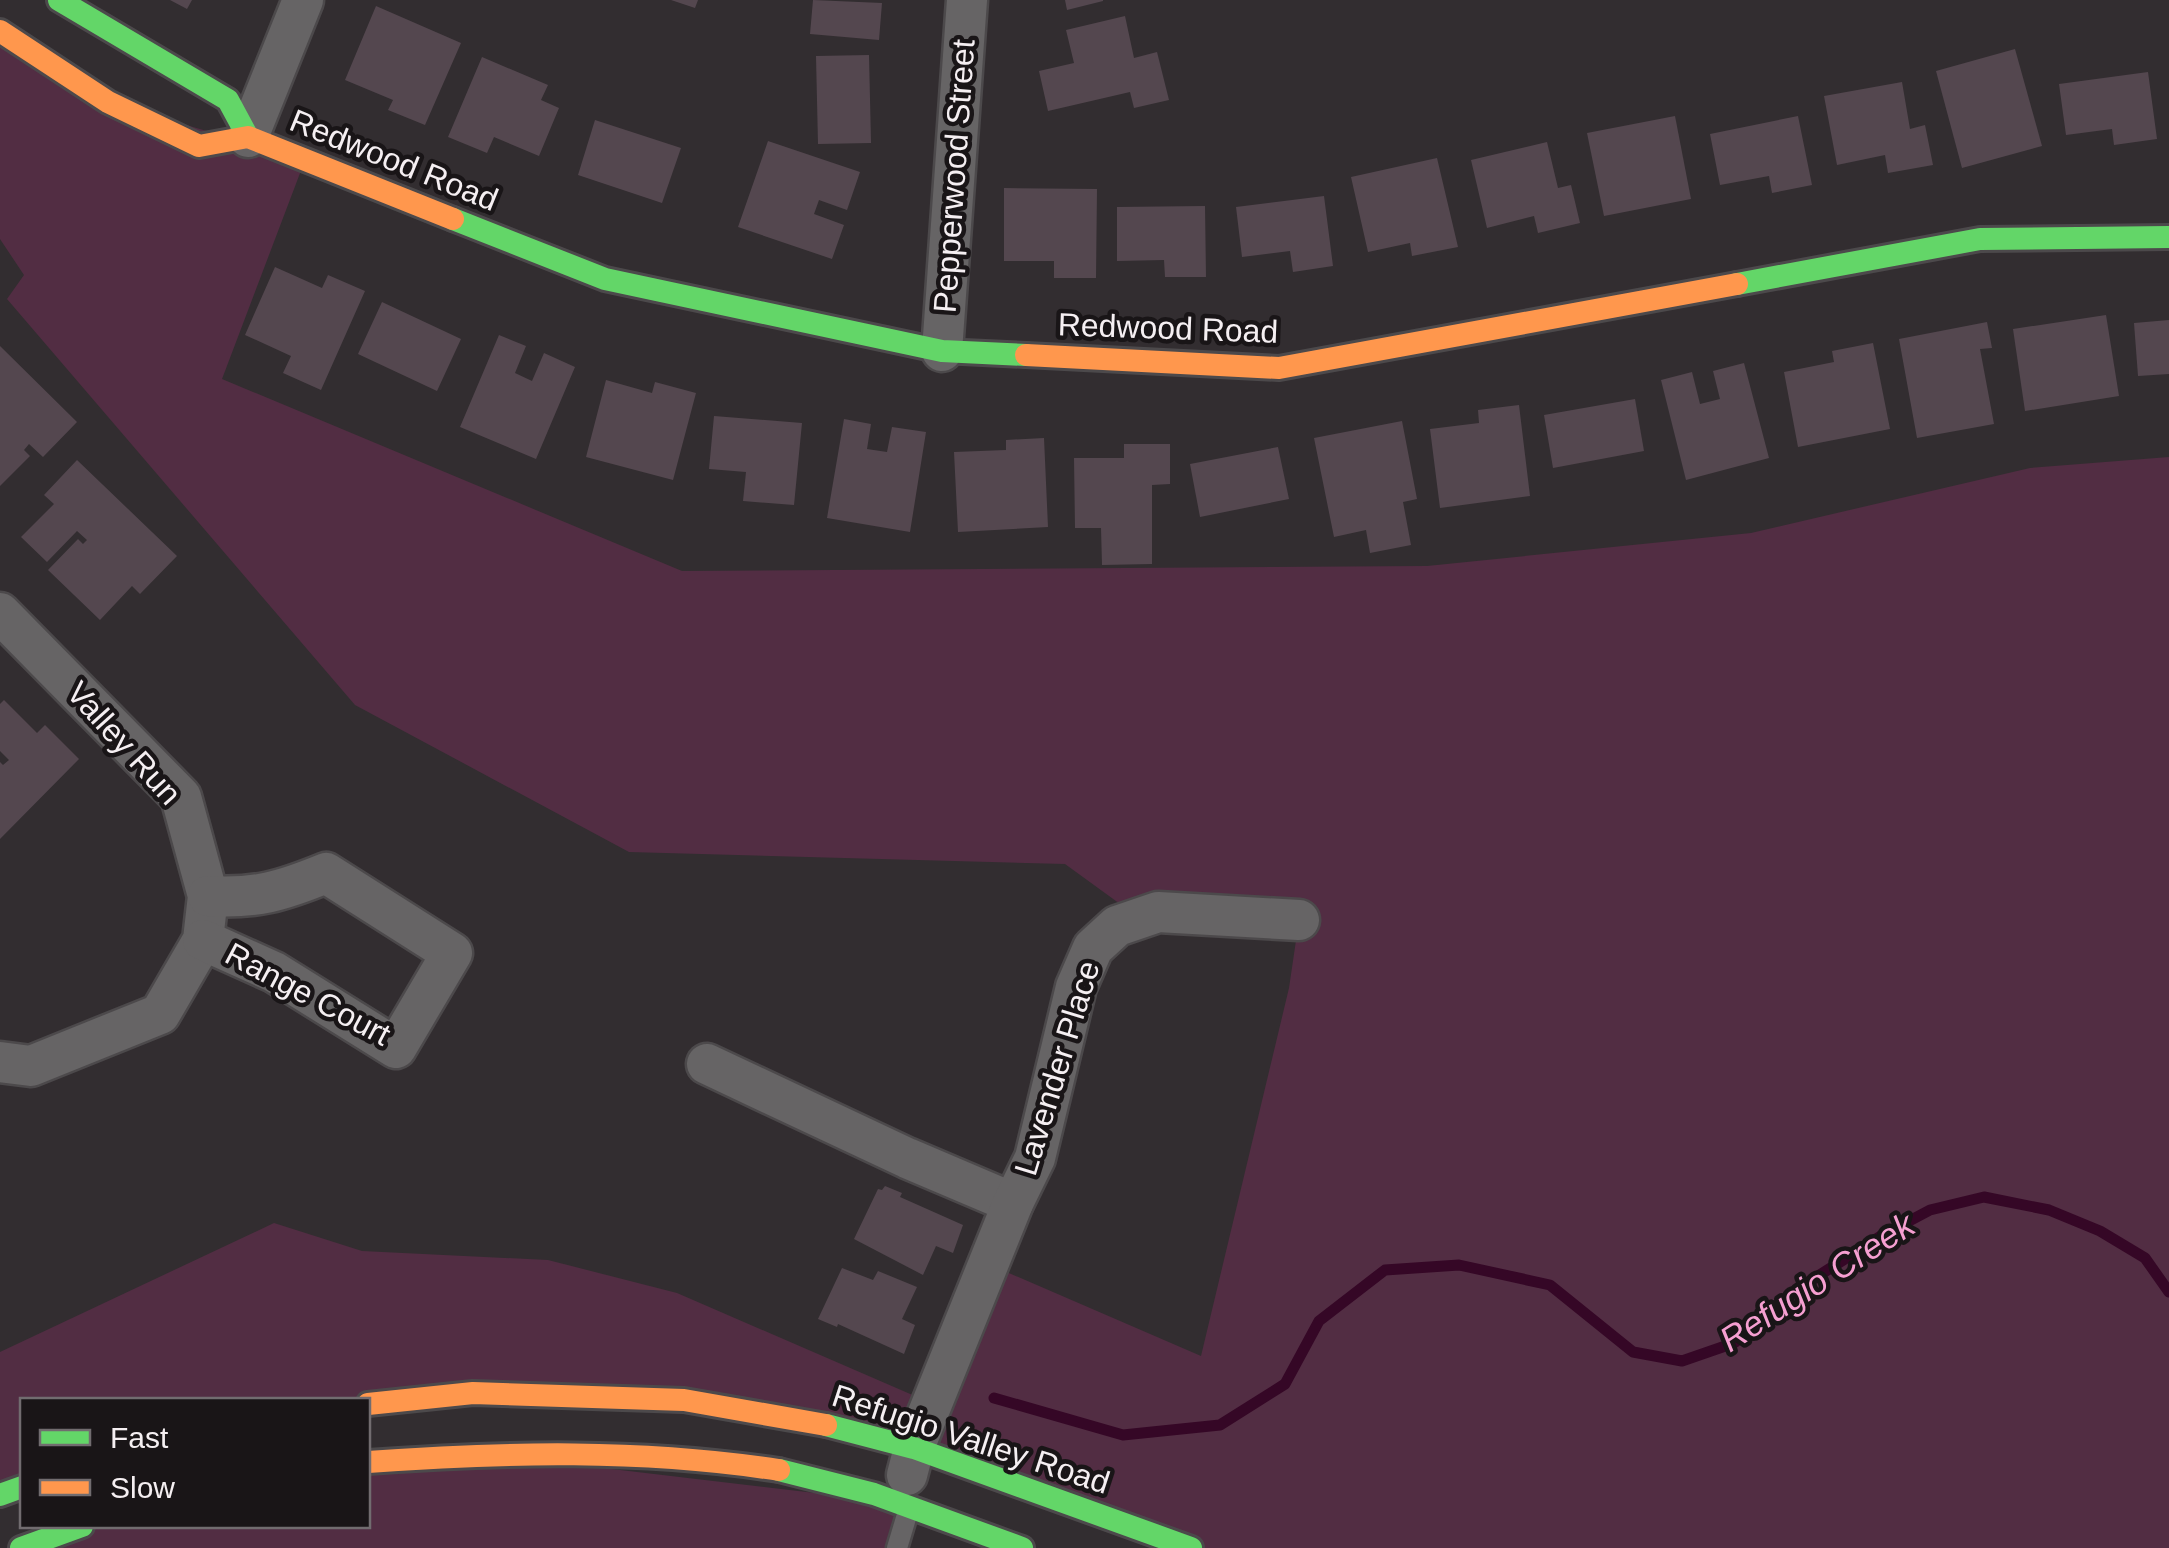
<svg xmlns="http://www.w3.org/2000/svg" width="2169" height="1548" font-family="Arial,sans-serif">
<rect width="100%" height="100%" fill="#322d30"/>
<!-- green -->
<g fill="#522d43">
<path d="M 0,31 L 108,102 L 305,160 L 222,379 L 682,571 L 1427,566 L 1751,533 L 2030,468 L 2169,457 L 2169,1548 L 1191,1548 L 804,1419 L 368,1400 L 22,1400 L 22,1487 L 0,1495 L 0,1352 L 274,1223 L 362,1251 L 548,1260 L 677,1293 L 931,1403 L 988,1264 L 1201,1356 L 1289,988 L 1299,920 L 1138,917 L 1065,864 L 629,852 L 355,705 L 7,299 L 24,275 L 0,239 Z"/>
<path d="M 477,1453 L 900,1503 L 894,1548 L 21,1548 L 82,1526 L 368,1526 L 368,1462 Z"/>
</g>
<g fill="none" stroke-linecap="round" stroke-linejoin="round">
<!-- stream -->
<path stroke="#350726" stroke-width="11" d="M 994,1398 L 1123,1435 L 1220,1425 L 1285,1384 L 1319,1321 L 1385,1270 L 1459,1265 L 1550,1285 L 1633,1352 L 1682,1361 L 1734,1343 L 1796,1290 L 1881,1236 L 1930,1210 L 1984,1197 L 2049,1210 L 2100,1231 L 2145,1258 L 2169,1292"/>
</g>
<!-- building -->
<g fill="#54474f">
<path d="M 170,0 L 192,0 L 187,9 Z"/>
<path d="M 671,0 L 698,0 L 695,8 Z"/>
<path d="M 813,0 L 882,3 L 879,40 L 810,34 Z"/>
<path d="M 1065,0 L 1103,0 L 1103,1 L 1067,10 Z"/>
<path d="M 376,6 L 461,43 L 425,125 L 388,110 L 393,100 L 345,80 Z"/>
<path d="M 1125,16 L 1134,58 L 1157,52 L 1169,100 L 1134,108 L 1130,92 L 1048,111 L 1039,71 L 1074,63 L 1066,30 Z"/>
<path d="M 2015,49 L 2042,146 L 1962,168 L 1936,71 Z"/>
<path d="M 869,55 L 871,143 L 818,144 L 816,56 Z"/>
<path d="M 482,57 L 548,85 L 541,100 L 559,108 L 539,156 L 494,137 L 487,153 L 448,137 Z"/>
<path d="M 2148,72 L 2157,139 L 2114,145 L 2112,129 L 2066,135 L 2059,84 Z"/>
<path d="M 1902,82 L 1910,129 L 1925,125 L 1933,165 L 1888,173 L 1885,155 L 1837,165 L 1824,96 Z"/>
<path d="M 1675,116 L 1691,199 L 1604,216 L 1587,133 Z"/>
<path d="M 1798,116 L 1812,185 L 1772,193 L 1769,176 L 1720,185 L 1710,134 Z"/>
<path d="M 595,120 L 681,148 L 662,203 L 578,175 Z"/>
<path d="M 768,141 L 860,172 L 847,210 L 819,200 L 814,214 L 844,225 L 832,259 L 738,227 Z"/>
<path d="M 1547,142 L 1558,188 L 1571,185 L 1580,223 L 1538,233 L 1534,216 L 1487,228 L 1471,160 Z"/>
<path d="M 1437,158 L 1458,247 L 1412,256 L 1410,243 L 1368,252 L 1351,177 Z"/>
<path d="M 1004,188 L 1097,189 L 1096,278 L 1054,278 L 1054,261 L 1004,261 Z"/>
<path d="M 1324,196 L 1333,266 L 1293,272 L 1290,251 L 1242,257 L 1236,207 Z"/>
<path d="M 1205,206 L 1206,277 L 1165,277 L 1164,260 L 1117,261 L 1117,207 Z"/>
<path d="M 275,267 L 322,288 L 328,275 L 365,291 L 321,390 L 283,373 L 291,356 L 245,335 Z"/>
<path d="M 382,302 L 461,339 L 437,391 L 358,354 Z"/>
<path d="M 2106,315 L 2119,396 L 2025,411 L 2013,329 Z"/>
<path d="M 2169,320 L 2169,374 L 2138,376 L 2134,323 Z"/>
<path d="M 1987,322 L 1992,348 L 1980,349 L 1994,424 L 1917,438 L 1899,339 Z"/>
<path d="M 499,335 L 526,346 L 515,373 L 532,381 L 544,353 L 575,367 L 536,459 L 460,427 Z"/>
<path d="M 1873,343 L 1890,429 L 1798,447 L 1784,372 L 1834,362 L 1832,351 Z"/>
<path d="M 0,346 L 77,422 L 43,457 L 29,444 L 24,450 L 30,456 L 0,486 Z"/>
<path d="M 1744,363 L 1769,458 L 1686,480 L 1661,380 L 1692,372 L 1700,404 L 1720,399 L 1713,371 Z"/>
<path d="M 606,380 L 652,393 L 655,382 L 696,393 L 673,480 L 586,457 Z"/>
<path d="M 1635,399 L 1644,451 L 1553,468 L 1544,415 Z"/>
<path d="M 1519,405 L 1530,496 L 1440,508 L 1430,429 L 1479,423 L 1478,410 Z"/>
<path d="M 714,416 L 802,423 L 794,505 L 743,501 L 746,472 L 709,469 Z"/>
<path d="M 844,419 L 871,424 L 867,449 L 887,452 L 892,427 L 926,432 L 910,532 L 827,518 Z"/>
<path d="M 1402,421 L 1417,499 L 1403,502 L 1411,545 L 1370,553 L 1366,530 L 1334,537 L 1314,438 Z"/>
<path d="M 1044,438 L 1048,527 L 958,532 L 954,452 L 1006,450 L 1006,440 Z"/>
<path d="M 1124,444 L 1170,444 L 1170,484 L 1152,485 L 1152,564 L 1102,565 L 1101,528 L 1075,528 L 1074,458 L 1124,458 Z"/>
<path d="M 1278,447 L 1289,499 L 1200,517 L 1190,464 Z"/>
<path d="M 77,460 L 177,556 L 140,594 L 132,586 L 100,620 L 48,570 L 78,539 L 83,544 L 87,540 L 77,531 L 47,562 L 21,537 L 54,504 L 44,495 Z"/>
<path d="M 4,700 L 37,733 L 45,725 L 79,759 L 0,839 L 0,762 L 3,765 L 9,760 L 0,751 L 0,704 Z"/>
<path d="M 885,1186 L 902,1193 L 900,1197 L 963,1225 L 953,1253 L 936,1246 L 923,1275 L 854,1239 L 878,1189 L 882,1190 Z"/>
<path d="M 842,1268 L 873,1280 L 878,1271 L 917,1287 L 902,1319 L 915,1325 L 904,1354 L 838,1324 L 837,1327 L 818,1319 Z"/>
</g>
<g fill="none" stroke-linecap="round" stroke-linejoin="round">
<!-- lane casing -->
<g stroke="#4c494b" stroke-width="25">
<path id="lane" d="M 897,1548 L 909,1508"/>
</g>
<!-- street casing -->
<g stroke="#4c494b" stroke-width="45">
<g id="street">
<path d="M 248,137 L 303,0"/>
<path d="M 942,351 L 967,0"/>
<path d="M 0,613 L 181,797 L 208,896 L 203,940 L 160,1014 L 31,1066 L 0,1062"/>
<path d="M 203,940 L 274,972 L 396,1048 L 452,953 L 326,873 C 282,891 256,899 208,896"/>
<path d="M 707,1064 L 907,1158 L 1013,1203"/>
<path d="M 907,1475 L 914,1448 L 1013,1203 L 1035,1158 L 1076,987 L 1093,948 L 1117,926 L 1158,912 L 1299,920"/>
</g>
</g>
<!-- fast casing -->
<g stroke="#4c494b" stroke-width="28">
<g id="fast">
<path d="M 59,0 L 228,100 L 248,137"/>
<path d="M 453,219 L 605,279 L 942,351 L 1026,355"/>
<path d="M 1737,284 L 1980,239 L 2169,237"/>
<path d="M 826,1425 L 914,1448 L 1191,1548"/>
<path d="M 779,1470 L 874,1494 L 1022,1548"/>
<path d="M 0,1495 L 22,1487"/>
<path d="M 21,1548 L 82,1526"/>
</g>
</g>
<!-- slow casing -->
<g stroke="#4c494b" stroke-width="28">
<g id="slow">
<path d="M 0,31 L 108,102 L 199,146 L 248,137 L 453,219"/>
<path d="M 1026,355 L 1279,368 L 1737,284"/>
<path d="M 368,1404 L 473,1393 L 684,1400 L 826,1425"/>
<path d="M 368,1462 C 506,1452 642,1449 779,1470"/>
</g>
</g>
<!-- lane -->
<use href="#lane" stroke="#666465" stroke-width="20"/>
<!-- street -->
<use href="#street" stroke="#666465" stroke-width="40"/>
<!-- fast -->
<use href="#fast" stroke="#63d668" stroke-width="22"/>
<!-- slow -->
<use href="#slow" stroke="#ff974d" stroke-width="22"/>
</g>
<g text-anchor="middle" stroke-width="9" stroke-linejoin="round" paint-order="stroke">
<!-- street labels -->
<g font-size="32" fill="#f5eff2" stroke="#191517">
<text transform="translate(394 160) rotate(22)" y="11">Redwood Road</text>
<text transform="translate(954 176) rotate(-86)" y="11">Pepperwood Street</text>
<text transform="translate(1168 328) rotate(2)" y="11">Redwood Road</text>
<text transform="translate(124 743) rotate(48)" y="11">Valley Run</text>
<text transform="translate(308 994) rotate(28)" y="11">Range Court</text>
<text transform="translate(1057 1068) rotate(-73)" y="11">Lavender Place</text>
<text transform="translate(971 1439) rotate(18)" y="11">Refugio Valley Road</text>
</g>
<!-- water labels -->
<g font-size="35" font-style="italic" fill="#f59fd1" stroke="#191517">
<text transform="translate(1817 1282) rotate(-33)" y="12">Refugio Creek</text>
</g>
</g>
<!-- legend -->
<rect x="20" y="1398" width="350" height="130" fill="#191517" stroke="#716c6f" stroke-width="2.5"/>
<rect x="40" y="1430" width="50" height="15" fill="#63d668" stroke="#716c6f" stroke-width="2.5"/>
<text x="110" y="1448" font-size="30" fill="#f5eff2">Fast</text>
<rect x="40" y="1480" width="50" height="15" fill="#ff974d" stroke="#716c6f" stroke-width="2.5"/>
<text x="110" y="1498" font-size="30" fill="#f5eff2">Slow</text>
</svg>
